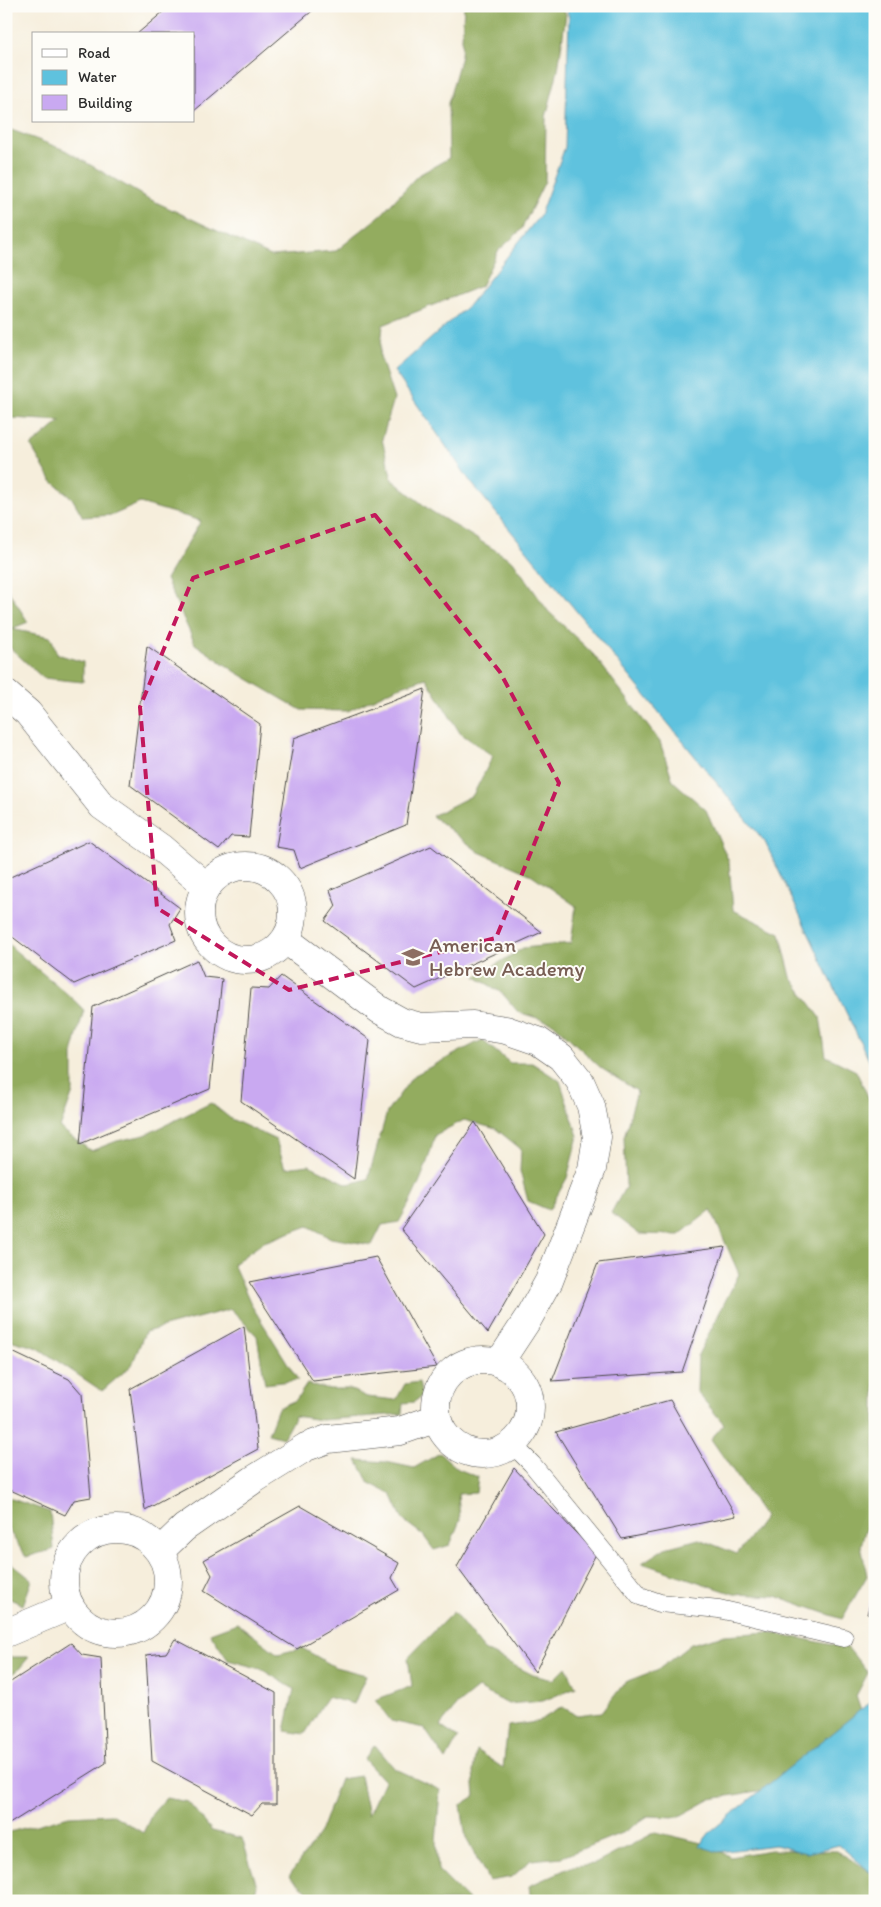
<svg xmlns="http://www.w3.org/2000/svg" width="881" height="1907" font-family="Itim,sans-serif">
<rect width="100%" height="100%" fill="#fdfcf7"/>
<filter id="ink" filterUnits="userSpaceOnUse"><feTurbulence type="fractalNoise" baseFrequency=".02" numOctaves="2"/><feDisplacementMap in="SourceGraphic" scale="10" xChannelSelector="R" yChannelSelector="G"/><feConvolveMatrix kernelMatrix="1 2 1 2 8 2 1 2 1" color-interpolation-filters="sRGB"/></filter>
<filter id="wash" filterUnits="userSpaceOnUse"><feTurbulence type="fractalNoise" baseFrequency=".0096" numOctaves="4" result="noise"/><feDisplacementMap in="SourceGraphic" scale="20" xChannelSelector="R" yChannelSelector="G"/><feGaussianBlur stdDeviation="1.12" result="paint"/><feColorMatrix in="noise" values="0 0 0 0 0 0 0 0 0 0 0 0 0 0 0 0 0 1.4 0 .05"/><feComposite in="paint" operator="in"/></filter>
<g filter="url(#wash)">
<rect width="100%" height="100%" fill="#f6eedc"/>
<!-- forest -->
<g fill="#93ac5f" stroke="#5f6c45">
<path d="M 464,6 L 561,6 L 566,14 L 558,70 L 546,117 L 545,181 L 521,230 L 498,251 L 481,286 L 383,325 L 380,356 L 394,399 L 382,439 L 392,480 L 431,511 L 513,561 L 548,611 L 593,654 L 660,742 L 673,781 L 706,810 L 729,862 L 733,910 L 780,933 L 791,977 L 820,1017 L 826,1056 L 856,1071 L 875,1111 L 875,1508 L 871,1512 L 861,1545 L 867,1576 L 842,1619 L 776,1596 L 734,1594 L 642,1563 L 665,1548 L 699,1539 L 737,1554 L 765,1517 L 711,1439 L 724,1424 L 697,1392 L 698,1355 L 739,1274 L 711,1210 L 679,1235 L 639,1234 L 611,1213 L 626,1186 L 624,1137 L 637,1091 L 601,1068 L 553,1023 L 518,1012 L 502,993 L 476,977 L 523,948 L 571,943 L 576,906 L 532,875 L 479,852 L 432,816 L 473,795 L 493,756 L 460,733 L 426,678 L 396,688 L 348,711 L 301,710 L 236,672 L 195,644 L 166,579 L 201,521 L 140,503 L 113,515 L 83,517 L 72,498 L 51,480 L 31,446 L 61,421 L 11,418 L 6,416 L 6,128 L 65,150 L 145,197 L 271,256 L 336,251 L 382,214 L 417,176 L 449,158 L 448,103 L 461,56 Z"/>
<path d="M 6,587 L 28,622 L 11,629 L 51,637 L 57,654 L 83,662 L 83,682 L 43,678 L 6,644 Z"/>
<path d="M 6,942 C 31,966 60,985 84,1010 L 73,1050 L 73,1092 L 60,1128 L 91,1151 L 117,1141 L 145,1135 L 211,1103 L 231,1119 L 276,1140 L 285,1168 L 309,1165 L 348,1184 L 368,1179 L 387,1112 L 413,1076 L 482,1040 L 510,1063 L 532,1063 L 560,1081 L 578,1136 L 567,1178 L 549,1210 L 528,1201 L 520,1171 L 521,1149 L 496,1129 L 464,1120 L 435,1135 C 427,1167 416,1193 399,1222 L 382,1225 L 372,1245 L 331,1238 L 308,1226 L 264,1242 L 233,1264 L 252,1306 L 298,1380 L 265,1384 L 257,1336 L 231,1309 L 145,1332 L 132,1365 L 102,1391 L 38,1348 L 6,1339 Z"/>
<path d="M 419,1382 L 422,1396 L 414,1402 L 403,1403 L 402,1414 L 321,1420 L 295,1416 L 283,1438 L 268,1434 L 278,1408 L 296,1400 L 307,1384 L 330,1389 L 349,1389 L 367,1397 L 396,1400 L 405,1384 Z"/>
<path d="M 440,1453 L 458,1469 L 478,1477 L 476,1493 L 458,1494 L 460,1520 L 450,1545 L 434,1550 L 423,1535 L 403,1520 L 391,1494 L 369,1483 L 357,1460 L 386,1462 L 414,1468 Z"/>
<path d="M 6,1497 L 50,1512 L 54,1549 L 26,1557 L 6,1526 Z"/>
<path d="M 6,1559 L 32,1580 L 23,1605 L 6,1597 Z"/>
<path d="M 453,1612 L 484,1650 L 533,1675 L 553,1680 L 566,1667 L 576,1687 L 543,1701 L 508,1704 L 478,1688 L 457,1705 L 440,1726 L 458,1738 L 446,1760 L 424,1728 L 391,1721 L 375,1700 L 412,1686 L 408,1658 Z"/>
<path d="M 237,1623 L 278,1654 L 302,1648 L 335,1667 L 366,1675 L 354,1704 L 327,1697 L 305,1734 L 285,1731 L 294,1689 L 261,1669 L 228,1660 L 210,1633 Z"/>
<path d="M 769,1632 L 848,1648 L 868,1673 L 856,1696 L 863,1717 L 769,1789 L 711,1799 L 678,1817 L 648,1816 L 624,1832 L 562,1857 L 531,1860 L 512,1877 L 489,1881 L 466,1838 L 461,1805 L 475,1796 L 473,1773 L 476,1750 L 503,1768 L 508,1726 L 537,1722 L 562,1707 L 577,1715 L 602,1712 L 625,1682 L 659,1669 L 691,1644 L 725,1635 Z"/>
<path d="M 6,1657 L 29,1657 L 19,1669 L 6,1678 Z"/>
<path d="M 375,1745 L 395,1769 L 440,1790 L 436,1842 L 438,1870 L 469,1901 L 320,1901 L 289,1876 L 320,1833 L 340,1779 L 360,1776 L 368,1815 L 384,1781 L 364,1759 Z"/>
<path d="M 166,1798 L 188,1802 L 212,1831 L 242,1838 L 257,1886 L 252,1901 L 6,1901 L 6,1833 L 69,1816 L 112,1814 L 143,1833 L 152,1814 Z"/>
<path d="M 656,1832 L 710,1845 L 730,1857 L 770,1850 L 837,1851 L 873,1873 L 875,1901 L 531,1901 L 529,1886 L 573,1866 L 595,1864 Z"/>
</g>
<!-- water -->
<g fill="#5fc2de" stroke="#457684">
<path d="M 566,6 L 875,6 L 875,1073 L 765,842 L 470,481 L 394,371 L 469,305 L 540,215 L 565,147 L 569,18 Z"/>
<path d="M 875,1698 L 875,1876 L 839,1845 L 806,1853 L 775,1845 L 718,1852 L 699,1846 L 711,1831 Z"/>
</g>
<g id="blocks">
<!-- building -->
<g fill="#c9a9f1">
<path d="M 170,6 L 318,6 L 194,111 L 194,34 L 137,34 Z"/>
<path d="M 147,646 L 260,724 L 249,837 L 231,836 L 219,850 L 130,785 Z"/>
<path d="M 425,689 L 406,825 L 300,868 L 294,850 L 276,847 L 294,738 Z"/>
<path d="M 89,841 L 180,908 L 170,924 L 176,940 L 74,984 L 6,932 L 6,879 Z"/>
<path d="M 431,846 L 542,932 L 416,989 L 325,921 L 336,906 L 330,890 Z"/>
<path d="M 197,960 L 204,977 L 222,979 L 210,1089 L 80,1144 L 93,1007 Z"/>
<path d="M 281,976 L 370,1040 L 354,1179 L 241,1101 L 251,988 L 269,989 Z"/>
<path d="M 475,1122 L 544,1234 L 488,1333 L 401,1229 Z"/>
<path d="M 725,1247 L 682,1372 L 552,1381 L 598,1263 Z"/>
<path d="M 376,1257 L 437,1367 L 313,1381 L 249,1282 Z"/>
<path d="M 244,1326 L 258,1449 L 145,1510 L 130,1389 Z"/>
<path d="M 6,1349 L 69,1379 L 82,1394 L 91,1497 L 74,1500 L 65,1515 L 6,1488 Z"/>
<path d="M 670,1400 L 736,1516 L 622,1539 L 556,1432 Z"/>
<path d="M 514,1468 L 596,1554 L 535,1672 L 457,1567 Z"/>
<path d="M 300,1506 L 399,1563 L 392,1578 L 399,1590 L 297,1649 L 204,1591 L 212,1575 L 204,1560 Z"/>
<path d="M 874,1589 L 875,1589 L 875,1617 L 867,1614 Z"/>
<path d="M 175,1639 L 276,1693 L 276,1804 L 262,1804 L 252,1815 L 152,1761 L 146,1655 L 166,1653 Z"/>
<path d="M 71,1643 L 82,1655 L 101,1658 L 106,1763 L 6,1826 L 6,1685 Z"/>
</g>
</g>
</g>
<g filter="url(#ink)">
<use href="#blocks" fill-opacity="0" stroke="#494846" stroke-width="1"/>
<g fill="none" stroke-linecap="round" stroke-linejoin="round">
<!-- lane casing -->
<g stroke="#494846" stroke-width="19">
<path id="lane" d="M 512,1444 L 532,1464 L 640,1596 L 660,1603 L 719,1609 L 844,1638"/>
</g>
<!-- street casing -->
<g stroke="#494846" stroke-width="29">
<g id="street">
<path d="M 6,694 L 28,713 L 102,806 L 161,848 L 207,887"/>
<circle cx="246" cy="913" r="47"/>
<path d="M 286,940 L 380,1010 L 402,1022 L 421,1027 L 473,1025 L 506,1030 L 538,1041 L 561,1057 L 580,1081 L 591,1106 L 597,1137 L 592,1169 L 549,1281 L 528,1319 L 499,1363"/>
<circle cx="483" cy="1407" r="47"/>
<circle cx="116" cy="1581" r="52"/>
<path d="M 160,1551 L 184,1528 L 253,1480 L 306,1447 L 328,1439 L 400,1431 L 437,1418"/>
<path d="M 6,1633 L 70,1606"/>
</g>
</g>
<!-- lane -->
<use href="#lane" stroke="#fff" stroke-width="18"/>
<!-- street -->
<use href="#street" stroke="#fff" stroke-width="28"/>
</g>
</g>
<!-- marked area -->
<path fill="none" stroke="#c2185b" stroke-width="4" stroke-dasharray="10 6" stroke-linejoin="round" d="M 375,515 L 500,672 L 559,783 L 496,938 L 289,990 L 157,908 L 140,707 L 193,578 Z"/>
<!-- icons -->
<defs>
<g id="school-bare" transform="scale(1.725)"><path d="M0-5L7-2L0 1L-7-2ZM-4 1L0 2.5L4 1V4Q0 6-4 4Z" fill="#8d6e63" stroke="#fdfcf7" stroke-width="2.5" paint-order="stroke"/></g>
</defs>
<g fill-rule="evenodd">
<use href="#school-bare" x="413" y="957"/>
</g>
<g text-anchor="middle" stroke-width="4" stroke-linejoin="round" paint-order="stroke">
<!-- education labels -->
<g font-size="21" fill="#785e54" stroke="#fdfcf7" text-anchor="start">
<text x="429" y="952">American<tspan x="429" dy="24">Hebrew Academy</tspan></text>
</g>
</g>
<!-- margin -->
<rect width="881" height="1907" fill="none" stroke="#fdfcf7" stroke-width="25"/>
<!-- legend -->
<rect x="32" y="32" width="162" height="90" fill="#fdfcf7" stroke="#a9a8a5"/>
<rect x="42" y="49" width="25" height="8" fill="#ffffff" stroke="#a9a8a5"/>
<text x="78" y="58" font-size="15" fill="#2b2b2b">Road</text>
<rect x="42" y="70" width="25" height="15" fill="#5fc2de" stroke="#a9a8a5"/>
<text x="78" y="82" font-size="15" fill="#2b2b2b">Water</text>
<rect x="42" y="95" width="25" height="15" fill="#c9a9f1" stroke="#a9a8a5"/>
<text x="78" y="108" font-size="15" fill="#2b2b2b">Building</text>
</svg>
